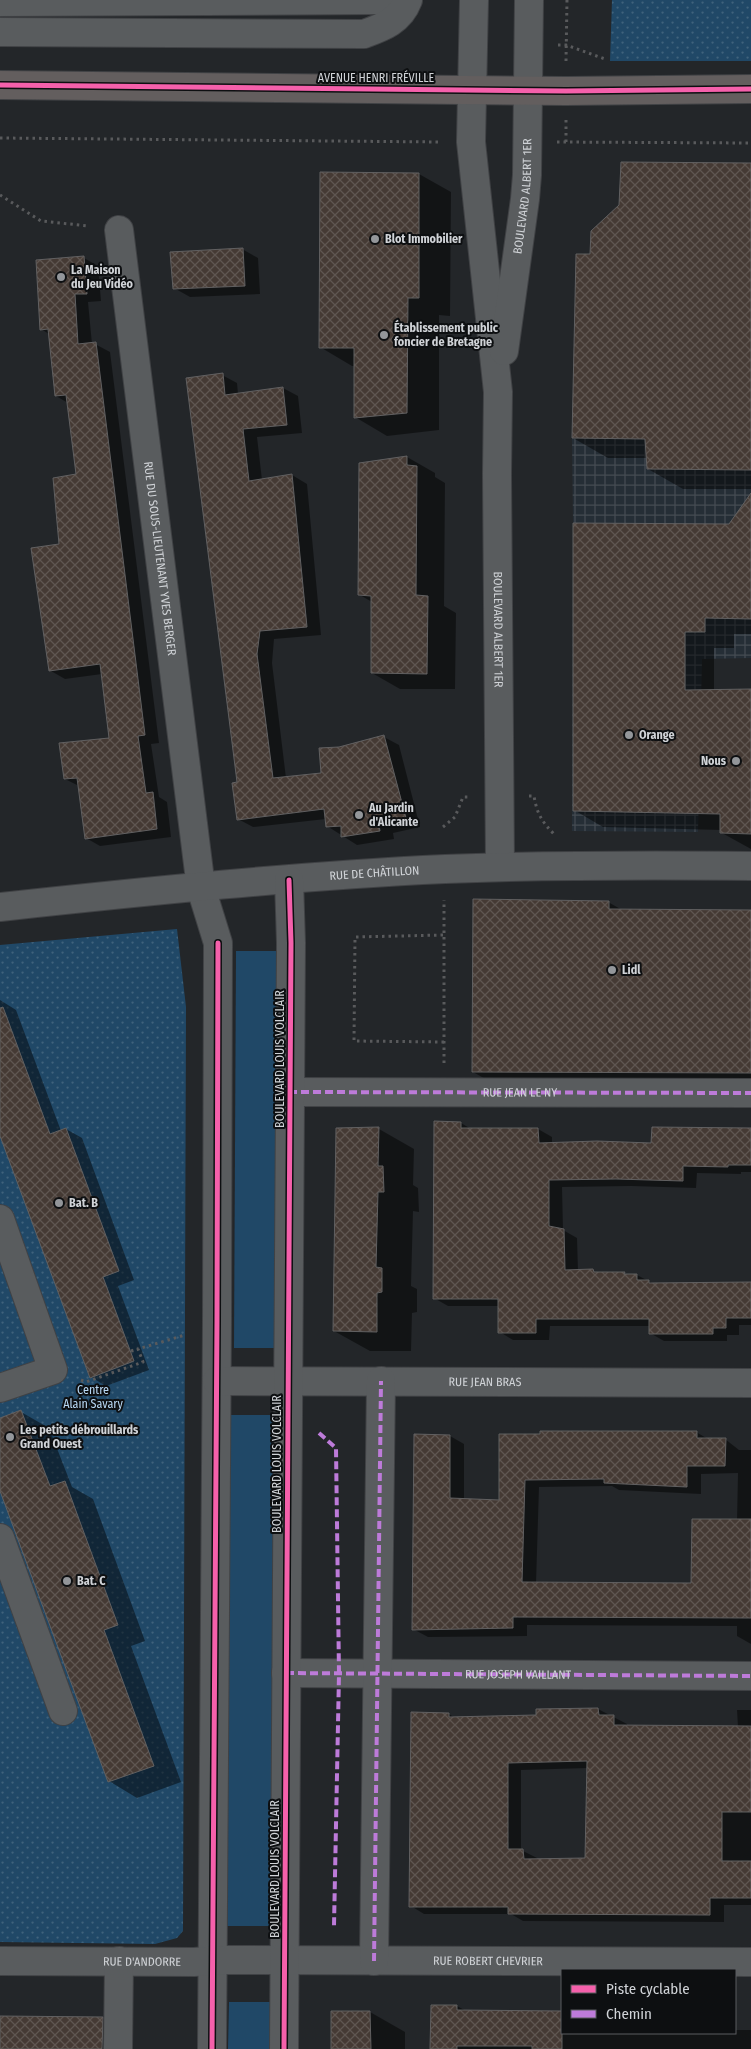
<svg xmlns="http://www.w3.org/2000/svg" width="751" height="2049" font-family="'Fira Sans Condensed',sans-serif">
<defs>
<pattern id="industrial-grid" width="8" height="8" patternUnits="userSpaceOnUse" patternTransform="scale(1.25)"><rect width="8" height="8" fill="#252e36"/><path d="M0 4h8M4 0v8" fill="none" stroke="#444b52"/></pattern>
<pattern id="park-dots" width="8" height="8" patternUnits="userSpaceOnUse" patternTransform="scale(1.25)"><rect width="8" height="8" fill="#204867"/><path d="M2 2h.1M6 6h.1" fill="none" stroke="#3f627c" stroke-width="1.8" stroke-linecap="round"/></pattern>
<pattern id="building-cross-hatch" width="8" height="8" patternUnits="userSpaceOnUse" patternTransform="scale(1.25)"><rect width="8" height="8" fill="#453a34"/><path d="M0 0l8 8M0 8l8-8" fill="none" stroke="#5f5651"/></pattern>
</defs>
<rect width="100%" height="100%" fill="#232629"/>
<!-- industrial -->
<path fill="url(#industrial-grid)" d="M 621,162 L 751,163 L 751,658 L 702,659 L 698,832 L 572,831 L 573,523 L 572,438 L 575,327 L 590,254 L 619,205 Z"/>
<!-- grass -->
<g fill="#204867">
<path d="M 236,951 L 278,951 L 276,1348 L 234,1348 Z"/>
<path d="M 230,1415 L 277,1415 L 273,1926 L 226,1926 Z"/>
<path d="M 229,2002 L 273,2002 L 273,2049 L 228,2049 Z"/>
</g>
<!-- park -->
<g fill="url(#park-dots)">
<path d="M 612,0 L 751,0 L 751,61 L 610,61 Z"/>
<path d="M 177,929 L 186,1007 L 183,1931 L 177,1938 L 155,1944 L 0,1942 L 0,945 Z"/>
</g>
<!-- shadow -->
<g fill="#0007" fill-rule="evenodd">
<path d="M 751,164 L 751,489 L 683,489 L 648,469 L 647,458 L 608,458 L 573,438 L 592,255 Z"/>
<path d="M 419,174 L 451,192 L 450,316 L 439,315 L 439,430 L 387,436 L 355,417 L 356,366 L 352,366 L 320,347 Z"/>
<path d="M 242,249 L 258,258 L 260,294 L 190,297 L 174,288 Z"/>
<path d="M 84,258 L 98,266 L 101,301 L 88,302 L 92,344 L 95,344 L 110,352 L 159,743 L 151,744 L 159,797 L 167,802 L 171,837 L 100,846 L 86,838 L 79,786 L 65,779 L 110,739 L 102,674 L 65,679 L 51,671 L 77,475 L 68,403 L 56,396 L 49,334 L 41,329 Z"/>
<path d="M 222,375 L 237,383 L 238,394 L 283,388 L 298,396 L 302,433 L 257,437 L 262,480 L 292,475 L 307,484 L 321,635 L 274,639 L 272,663 L 286,778 L 322,774 L 339,748 L 384,737 L 399,745 L 420,827 L 393,833 L 394,839 L 357,845 L 327,826 L 326,819 L 253,827 L 238,819 L 238,784 Z"/>
<path d="M 407,457 L 435,473 L 435,477 L 445,483 L 444,606 L 456,613 L 455,689 L 400,689 L 372,673 L 372,602 L 360,595 Z"/>
<path d="M 751,519 L 751,634 L 734,634 L 734,648 L 714,648 L 714,691 L 751,690 L 751,849 L 722,833 L 722,830 L 603,827 L 574,810 L 730,525 Z"/>
<path d="M 608,902 L 624,911 L 751,911 L 751,1082 L 489,1081 L 473,1072 Z"/>
<path d="M 0,1000 L 16,1010 L 61,1131 L 66,1129 L 82,1138 L 134,1280 L 118,1286 L 149,1370 L 106,1386 L 91,1377 L 0,1132 Z"/>
<path d="M 461,1123 L 471,1129 L 538,1129 L 552,1137 L 552,1144 L 653,1144 L 751,1129 L 751,1172 L 741,1172 L 741,1174 L 697,1173 L 696,1188 L 631,1186 L 562,1187 L 563,1230 L 577,1238 L 578,1271 L 637,1275 L 654,1284 L 751,1283 L 751,1325 L 739,1325 L 739,1335 L 727,1335 L 727,1341 L 664,1341 L 650,1333 L 650,1326 L 550,1326 L 549,1340 L 513,1340 L 500,1332 L 499,1306 L 448,1306 L 434,1298 Z"/>
<path d="M 379,1129 L 414,1149 L 413,1185 L 418,1188 L 419,1212 L 413,1211 L 411,1286 L 417,1289 L 417,1312 L 412,1313 L 411,1351 L 370,1351 L 334,1331 Z"/>
<path d="M 21,1412 L 49,1428 L 72,1487 L 93,1499 L 145,1641 L 131,1646 L 181,1782 L 137,1798 L 109,1781 L 0,1487 L 0,1419 Z"/>
<path d="M 696,1432 L 708,1439 L 725,1439 L 739,1450 L 751,1450 L 751,1644 L 737,1636 L 737,1626 L 527,1625 L 527,1636 L 428,1637 L 413,1629 L 415,1436 L 450,1436 L 464,1444 L 464,1500 L 500,1501 L 500,1435 ZM 738,1473 L 737,1521 L 692,1585 L 536,1584 L 539,1487 L 612,1486 L 619,1490 L 701,1494 L 701,1474 Z"/>
<path d="M 598,1709 L 627,1724 L 627,1727 L 738,1727 L 737,1710 L 751,1710 L 751,1905 L 724,1905 L 724,1922 L 523,1921 L 511,1914 L 424,1914 L 411,1906 L 413,1714 L 449,1714 L 455,1718 L 537,1716 ZM 588,1768 L 586,1859 L 537,1860 L 537,1858 L 521,1850 L 521,1770 Z"/>
<path d="M 457,2006 L 466,2011 L 562,2012 L 562,2033 L 735,2033 L 735,2030 L 751,2030 L 751,2049 L 431,2049 Z"/>
<path d="M 332,2012 L 370,2012 L 405,2032 L 405,2049 L 332,2049 Z"/>
<path d="M 0,2018 L 102,2018 L 132,2036 L 132,2049 L 0,2049 Z"/>
</g>
<!-- building -->
<g fill="url(#building-cross-hatch)" stroke="#616061" fill-rule="evenodd">
<path d="M 621,162 L 751,163 L 751,470 L 647,469 L 645,439 L 572,438 L 576,254 L 590,254 L 591,231 L 619,205 Z"/>
<path d="M 320,172 L 419,173 L 419,298 L 408,298 L 407,413 L 354,418 L 354,348 L 319,348 Z"/>
<path d="M 243,248 L 245,286 L 173,289 L 170,252 Z"/>
<path d="M 84,256 L 87,294 L 75,294 L 78,344 L 96,342 L 145,735 L 138,736 L 146,793 L 153,792 L 157,829 L 85,839 L 77,778 L 64,779 L 59,743 L 109,738 L 100,664 L 49,671 L 31,548 L 59,544 L 53,478 L 76,474 L 66,395 L 55,396 L 48,329 L 40,330 L 36,260 Z"/>
<path d="M 223,373 L 225,395 L 283,387 L 287,425 L 243,429 L 249,481 L 292,474 L 307,627 L 260,631 L 257,654 L 273,778 L 321,773 L 319,748 L 339,747 L 384,735 L 406,818 L 379,825 L 380,831 L 341,837 L 341,826 L 326,827 L 324,809 L 237,820 L 232,783 L 237,782 L 186,378 Z"/>
<path d="M 407,456 L 407,465 L 417,466 L 416,595 L 428,596 L 427,674 L 371,673 L 371,596 L 358,595 L 359,463 Z"/>
<path d="M 751,493 L 751,619 L 705,618 L 705,632 L 685,632 L 685,690 L 751,689 L 751,834 L 720,833 L 720,814 L 573,811 L 573,523 L 729,524 Z"/>
<path d="M 473,899 L 609,901 L 609,909 L 751,910 L 751,1073 L 472,1072 Z"/>
<path d="M 3,1007 L 50,1134 L 66,1128 L 119,1271 L 103,1277 L 134,1361 L 90,1378 L 0,1136 L 0,1008 Z"/>
<path d="M 434,1121 L 461,1122 L 461,1128 L 538,1128 L 539,1143 L 597,1141 L 651,1143 L 652,1127 L 751,1128 L 751,1165 L 728,1165 L 728,1167 L 683,1166 L 683,1181 L 616,1179 L 549,1180 L 549,1226 L 564,1229 L 565,1270 L 593,1269 L 594,1272 L 625,1272 L 624,1274 L 637,1274 L 637,1280 L 649,1280 L 649,1283 L 751,1282 L 751,1318 L 726,1318 L 726,1328 L 713,1328 L 713,1334 L 649,1334 L 649,1319 L 536,1319 L 536,1333 L 498,1333 L 498,1299 L 433,1299 Z"/>
<path d="M 379,1127 L 378,1166 L 383,1166 L 384,1192 L 378,1192 L 376,1267 L 382,1268 L 382,1292 L 377,1293 L 377,1332 L 333,1331 L 336,1128 Z"/>
<path d="M 21,1410 L 50,1486 L 65,1481 L 76,1511 L 118,1625 L 104,1630 L 154,1766 L 108,1782 L 0,1491 L 0,1418 Z"/>
<path d="M 540,1431 L 697,1431 L 697,1438 L 726,1438 L 725,1466 L 687,1466 L 687,1487 L 604,1483 L 604,1479 L 525,1480 L 522,1582 L 691,1583 L 692,1519 L 751,1519 L 751,1618 L 513,1617 L 513,1628 L 412,1630 L 414,1434 L 450,1435 L 450,1498 L 499,1500 L 499,1434 L 540,1434 Z"/>
<path d="M 598,1708 L 599,1715 L 614,1715 L 614,1725 L 751,1726 L 751,1812 L 722,1812 L 722,1861 L 751,1861 L 751,1898 L 710,1898 L 710,1915 L 508,1914 L 508,1907 L 409,1907 L 411,1712 L 449,1713 L 449,1717 L 536,1715 L 536,1709 ZM 587,1761 L 585,1858 L 524,1859 L 523,1849 L 508,1849 L 508,1763 Z"/>
<path d="M 431,2005 L 457,2005 L 457,2010 L 562,2011 L 562,2049 L 532,2049 L 532,2046 L 457,2046 L 457,2049 L 430,2049 Z"/>
<path d="M 331,2011 L 370,2011 L 371,2049 L 331,2049 Z"/>
<path d="M 0,2016 L 103,2017 L 102,2049 L 0,2049 Z"/>
</g>
<g fill="none" stroke-linecap="round" stroke-linejoin="round">
<!-- minor casing -->
<g stroke="#404245" stroke-width="30">
<g id="minor">
<path id="s1" d="M 474,0 L 471,142 L 498,392 L 497,474 L 500,867"/>
<path d="M 0,2 L 381,0"/>
<path d="M 0,32 L 364,34 C 383,27 400,21 408,0"/>
<path id="s2" d="M 119,230 L 201,888 L 218,943 L 217,1321 L 212,2049"/>
<path id="s3" d="M 504,351 L 525,199 L 527,175 L 529,0"/>
<path id="s4" d="M 0,907 C 148,891 296,876 445,869 C 547,865 649,865 751,866"/>
<path id="s5" d="M 289,1092 L 751,1093"/>
<path d="M 0,1219 L 53,1370 L 0,1388"/>
<path id="s6" d="M 217,1381 L 751,1383"/>
<path d="M 0,1538 L 63,1711"/>
<path d="M 286,1673 L 751,1676"/>
<path id="s7" d="M 0,1961 L 194,1962 L 224,1960 L 751,1962"/>
<path d="M 374,1961 L 381,1381"/>
<path d="M 118,2049 L 119,1961"/>
<path d="M 284,2049 L 291,943 L 289,880"/>
</g>
</g>
<!-- major casing -->
<g stroke="#404245" stroke-width="30">
<path id="major" d="M 0,85 L 566,91 L 751,89"/>
</g>
<!-- path -->
<g stroke="#595a5c" stroke-width="3" stroke-dasharray="2.5 4" stroke-linecap="butt">
<path d="M 558,45 L 566,45 L 605,59"/>
<path d="M 566,61 L 567,0"/>
<path d="M 0,138 L 440,142"/>
<path d="M 557,142 L 751,143"/>
<path d="M 566,142 L 566,120"/>
<path d="M 0,195 L 41,221 L 89,226"/>
<path d="M 529,796 L 534,796 C 537,814 542,822 555,835"/>
<path d="M 443,827 L 455,817 L 463,797 L 470,797"/>
<path d="M 443,935 L 355,937 L 354,1041 L 444,1042"/>
<path d="M 444,1063 L 444,900"/>
<path d="M 131,1351 L 138,1349"/>
<path d="M 81,1380 L 86,1382 L 143,1362 L 138,1349 L 185,1335"/>
</g>
<!-- minor -->
<use href="#minor" stroke="#595c5e" stroke-width="28"/>
<!-- major -->
<use href="#major" stroke="#635e5e" stroke-width="28"/>
<!-- quiet -->
<g stroke="#bd7bd9" stroke-width="4" stroke-dasharray="8 4" stroke-linecap="butt">
<path d="M 289,1092 L 751,1093"/>
<path d="M 319,1433 L 336,1448 L 339,1674 L 334,1926"/>
<path id="s8" d="M 286,1673 L 751,1676"/>
<path d="M 374,1961 L 381,1381"/>
</g>
<!-- cycleway casing -->
<g stroke="#0d0f11" stroke-width="8">
<g id="cycleway">
<path d="M 0,85 L 566,91 L 751,89"/>
<path d="M 212,2049 L 217,1321 L 218,943"/>
<path d="M 284,2049 L 291,943 L 289,880"/>
</g>
</g>
<!-- cycleway -->
<use href="#cycleway" stroke="#f560ab" stroke-width="5"/>
</g>
<!-- markers -->
<g fill="#93969a" stroke="#0d0f11" stroke-width="2">
<circle cx="375" cy="239" r="5"/>
<circle cx="61" cy="277" r="5"/>
<circle cx="384" cy="335" r="5"/>
<circle cx="629" cy="735" r="5"/>
<circle cx="736" cy="761" r="5"/>
<circle cx="359" cy="815" r="5"/>
<circle cx="612" cy="970" r="5"/>
<circle cx="59" cy="1203" r="5"/>
<circle cx="10" cy="1437" r="5"/>
<circle cx="67" cy="1581" r="5"/>
</g>
<g text-anchor="middle" stroke-width="4" stroke-linejoin="round" paint-order="stroke">
<!-- street labels -->
<g font-size="12" fill="#d0d3d7" stroke="#0d0f11">
<text x="376" y="82">AVENUE HENRI FRÉVILLE</text>
<text dy="4" stroke="none"><textPath href="#s3" startOffset="156">BOULEVARD ALBERT 1ER</textPath></text>
<text dy="4" stroke="none"><textPath href="#s2" startOffset="331">RUE DU SOUS-LIEUTENANT YVES BERGER</textPath></text>
<text dy="4" stroke="none"><textPath href="#s1" startOffset="631">BOULEVARD ALBERT 1ER</textPath></text>
<text dy="4" stroke="none"><textPath href="#s4" startOffset="376">RUE DE CHÂTILLON</textPath></text>
<text transform="translate(280 1059) rotate(-90)" y="4">BOULEVARD LOUIS VOLCLAIR</text>
<text dy="4" stroke="none"><textPath href="#s5" startOffset="231">RUE JEAN LE NY</textPath></text>
<text dy="4" stroke="none"><textPath href="#s6" startOffset="268">RUE JEAN BRAS</textPath></text>
<text transform="translate(277 1464) rotate(-90)" y="4">BOULEVARD LOUIS VOLCLAIR</text>
<text dy="4" stroke="none"><textPath href="#s8" startOffset="232">RUE JOSEPH VAILLANT</textPath></text>
<text transform="translate(275 1869) rotate(-90)" y="4">BOULEVARD LOUIS VOLCLAIR</text>
<text dy="4" stroke="none"><textPath href="#s7" startOffset="142">RUE D'ANDORRE</textPath></text>
<text dy="4" stroke="none"><textPath href="#s7" startOffset="488">RUE ROBERT CHEVRIER</textPath></text>
</g>
<!-- poi labels -->
<g font-size="12" font-weight="bold" fill="#d0d3d7" stroke="#0d0f11" text-anchor="start">
<text x="385" y="243">Blot Immobilier</text>
<text x="71" y="274">La Maison<tspan x="71" dy="14">du Jeu Vidéo</tspan></text>
<text x="394" y="332">Établissement public<tspan x="394" dy="14">foncier de Bretagne</tspan></text>
<text x="639" y="739">Orange</text>
<text x="726" y="765" text-anchor="end">Nous</text>
<text x="369" y="812">Au Jardin<tspan x="369" dy="14">d'Alicante</tspan></text>
<text x="622" y="974">Lidl</text>
<text x="69" y="1207">Bat. B</text>
<text x="20" y="1434">Les petits débrouillards<tspan x="20" dy="14">Grand Ouest</tspan></text>
<text x="77" y="1585">Bat. C</text>
</g>
<!-- park labels -->
<g font-size="12" fill="#b8d8f4" stroke="#0d0f11">
<text x="93" y="1394">Centre<tspan x="93" dy="14">Alain Savary</tspan></text>
</g>
</g>
<!-- legend -->
<rect x="561" y="1969" width="175" height="65" fill="#0d0f11" stroke="#5b5d60"/>
<rect x="571" y="1985" width="25" height="8" fill="#f560ab" stroke="#5b5d60"/>
<text x="606" y="1994" font-size="15" fill="#d0d3d7">Piste cyclable</text>
<rect x="571" y="2010" width="25" height="8" fill="#bd7bd9" stroke="#5b5d60"/>
<text x="606" y="2019" font-size="15" fill="#d0d3d7">Chemin</text>
</svg>
